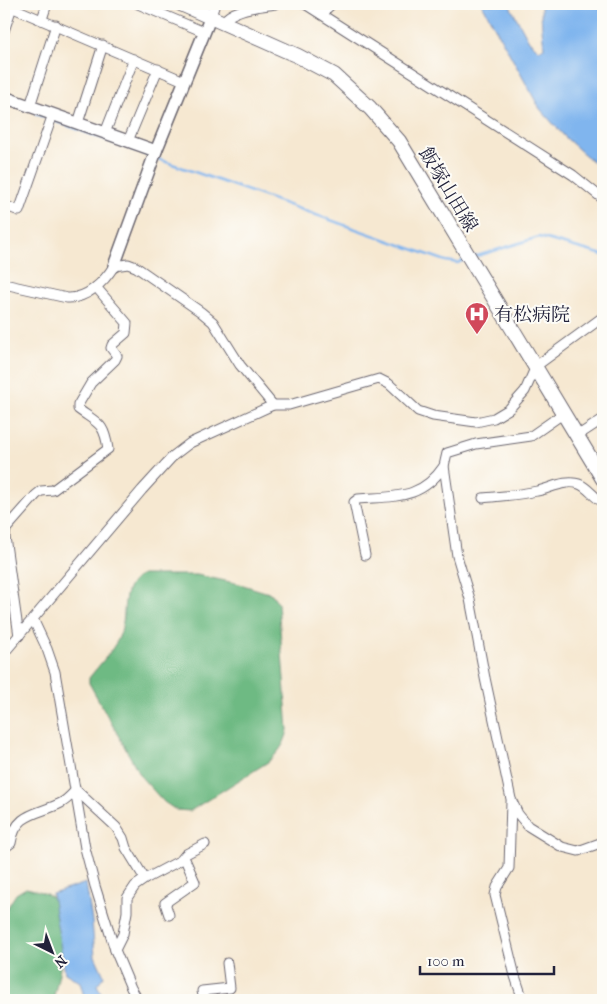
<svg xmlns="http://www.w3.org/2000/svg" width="607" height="1004" font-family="'IM FELL French Canon','Noto Serif JP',serif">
<rect width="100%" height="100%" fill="#fdfcf7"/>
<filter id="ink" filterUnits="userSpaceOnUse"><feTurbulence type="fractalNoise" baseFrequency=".02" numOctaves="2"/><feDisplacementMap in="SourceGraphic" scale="10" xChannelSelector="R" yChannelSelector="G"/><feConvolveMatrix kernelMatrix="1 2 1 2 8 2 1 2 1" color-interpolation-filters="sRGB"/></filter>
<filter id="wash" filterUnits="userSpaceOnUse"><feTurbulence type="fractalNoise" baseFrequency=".0096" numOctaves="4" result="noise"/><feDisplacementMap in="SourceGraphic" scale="20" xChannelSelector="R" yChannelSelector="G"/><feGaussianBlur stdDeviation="1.12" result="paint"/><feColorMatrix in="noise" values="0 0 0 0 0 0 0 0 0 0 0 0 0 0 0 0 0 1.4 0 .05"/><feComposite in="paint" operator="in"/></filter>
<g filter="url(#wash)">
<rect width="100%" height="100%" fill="#f6e8d1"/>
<!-- forest -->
<g fill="#6eba83" stroke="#486e5f">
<path d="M 142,575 L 197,575 L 240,584 L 272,594 L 278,603 L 288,730 C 285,744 279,752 268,762 L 190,811 L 176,810 L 164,802 L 142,778 L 89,683 L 89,678 C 99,665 112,652 119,637 C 129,616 117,586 142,575 Z"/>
<path d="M 26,888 C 37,890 50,894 58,902 C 73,919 58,979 53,1000 L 4,1000 L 4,913 L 16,894 Z"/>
</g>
<!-- water -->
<g fill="#80b5ee" stroke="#516c94">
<path d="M 482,4 L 509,4 L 529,41 L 539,50 L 544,47 C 542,32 541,19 541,4 L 598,4 L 603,16 L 603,171 L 566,138 L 540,109 Z"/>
<path d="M 86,883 L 92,921 L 95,956 L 104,976 L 97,985 L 105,1000 L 85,1000 L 80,982 L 65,973 L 52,894 Z"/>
</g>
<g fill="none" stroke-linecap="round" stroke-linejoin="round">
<!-- stream -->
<g stroke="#80b5ee" stroke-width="2.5">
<path d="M 36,114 L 150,156"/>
<path d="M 158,159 L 446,261 L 458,263 L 464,260"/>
<path d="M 474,257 L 539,237 L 603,255"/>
</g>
</g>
</g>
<g filter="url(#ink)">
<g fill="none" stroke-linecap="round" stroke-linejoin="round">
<!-- minor casing -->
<g stroke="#6c6770" stroke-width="11">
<g id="minor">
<path d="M 4,4 L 184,81"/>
<path d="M 138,4 L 204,32"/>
<path d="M 305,4 L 573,175 L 603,199"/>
<path d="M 321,14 L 332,4"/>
<path d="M 211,16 L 215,4"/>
<path d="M 42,19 L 47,4"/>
<path d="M 223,22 C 233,8 259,7 275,4"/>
<path d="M 4,31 L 12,7"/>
<path d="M 30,106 L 56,25"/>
<path d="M 78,123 L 103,45"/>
<path d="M 105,133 L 134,59"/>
<path d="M 128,141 L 158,69"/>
<path d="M 4,205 L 19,211 L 53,114"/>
<path d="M 4,284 L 67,298 C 87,299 104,282 114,266 L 128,264 L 136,267 L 201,312 L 213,322 L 240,365 L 273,405"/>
<path d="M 564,413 L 531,436 L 476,444 L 447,453 L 444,466 L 457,556 L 470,599 L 485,678 L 511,799 L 518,814 L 528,826 L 562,847 L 578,851 L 603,842"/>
<path d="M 577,436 L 603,419"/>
<path d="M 483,498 C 501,496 519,495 537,491 C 549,489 566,479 579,484 C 588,487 594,498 603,502"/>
<path d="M 365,555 L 354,502 L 358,499 C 395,496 421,500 444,466"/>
<path d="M 33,619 L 47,649 L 55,672 L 85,848 L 95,886 L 115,950 L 131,988 L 138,1000"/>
<path d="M 19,636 L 5,537 L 6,529 L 36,495 L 41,491 L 53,490 L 108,449 C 104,422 98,424 78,409 L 78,405 L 91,383 L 115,360 L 117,356 L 111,348 L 112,345 L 126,333 L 127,323 L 96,287"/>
<path d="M 4,653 L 142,490 L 173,456 L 190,443 L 273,405 L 289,405 L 379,379 L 389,384 L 418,411 L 433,416 L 476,422 L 494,418 L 509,409 L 525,391 L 536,366 L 603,317"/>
<path d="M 511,802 L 509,868 L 497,887 L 495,895 L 515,976 L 523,1000"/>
<path d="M 4,848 L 11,843 C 16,812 37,815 61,803 C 67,800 71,795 76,790 L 116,827 L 123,838 L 126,848 L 145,879"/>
<path d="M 169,915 L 165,903 L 195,882 L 184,857"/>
<path d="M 115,950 L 123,934 L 127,912 L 127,898 L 135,886 L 145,879 L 181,860 L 186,854 L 205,844"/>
<path d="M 204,1000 L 202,991 L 230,988 L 227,963"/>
</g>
</g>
<!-- tertiary casing -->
<g stroke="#6c6770" stroke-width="14">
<g id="tertiary">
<path d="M 4,97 L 156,151"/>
<path d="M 114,266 L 156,151 L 211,16"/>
</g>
</g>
<!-- secondary casing -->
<g stroke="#6c6770" stroke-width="16">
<path id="secondary" d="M 181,4 L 298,56 L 334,75 L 370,108 L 399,141 L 603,479"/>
</g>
<!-- minor -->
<use href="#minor" stroke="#fff" stroke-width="9"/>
<!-- tertiary -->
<use href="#tertiary" stroke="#fff" stroke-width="11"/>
<!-- secondary -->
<use href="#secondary" stroke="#fff" stroke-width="14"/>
</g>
</g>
<!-- icons -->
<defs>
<g id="hospital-pin" transform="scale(1.25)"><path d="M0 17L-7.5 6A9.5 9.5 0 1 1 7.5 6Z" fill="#d1495b" stroke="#fdfcf7"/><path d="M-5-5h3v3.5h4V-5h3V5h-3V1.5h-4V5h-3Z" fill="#fff"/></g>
</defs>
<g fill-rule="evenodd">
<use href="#hospital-pin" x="477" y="314"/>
</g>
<g text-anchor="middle" stroke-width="4" stroke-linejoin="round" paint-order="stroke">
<!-- street labels -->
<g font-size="19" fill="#22223b" stroke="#fdfcf7">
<text transform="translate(449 189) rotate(59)" y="7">飯塚山田線</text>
</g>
<!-- poi labels -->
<g font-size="19" fill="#22223b" stroke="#fdfcf7" text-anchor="start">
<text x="494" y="321">有松病院</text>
</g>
</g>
<!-- margin -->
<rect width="607" height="1004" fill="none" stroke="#fdfcf7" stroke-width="20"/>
<!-- north arrow -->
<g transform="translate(52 952) rotate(138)" stroke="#fdfcf7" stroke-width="4" paint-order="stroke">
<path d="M0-4L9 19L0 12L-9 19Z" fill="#22223b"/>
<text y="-8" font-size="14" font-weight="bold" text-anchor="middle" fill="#22223b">N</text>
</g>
<!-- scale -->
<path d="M420 966v8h134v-8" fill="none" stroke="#22223b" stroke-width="2.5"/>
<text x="427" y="966" font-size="15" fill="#22223b" stroke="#fdfcf7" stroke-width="4" paint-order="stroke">100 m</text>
</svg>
